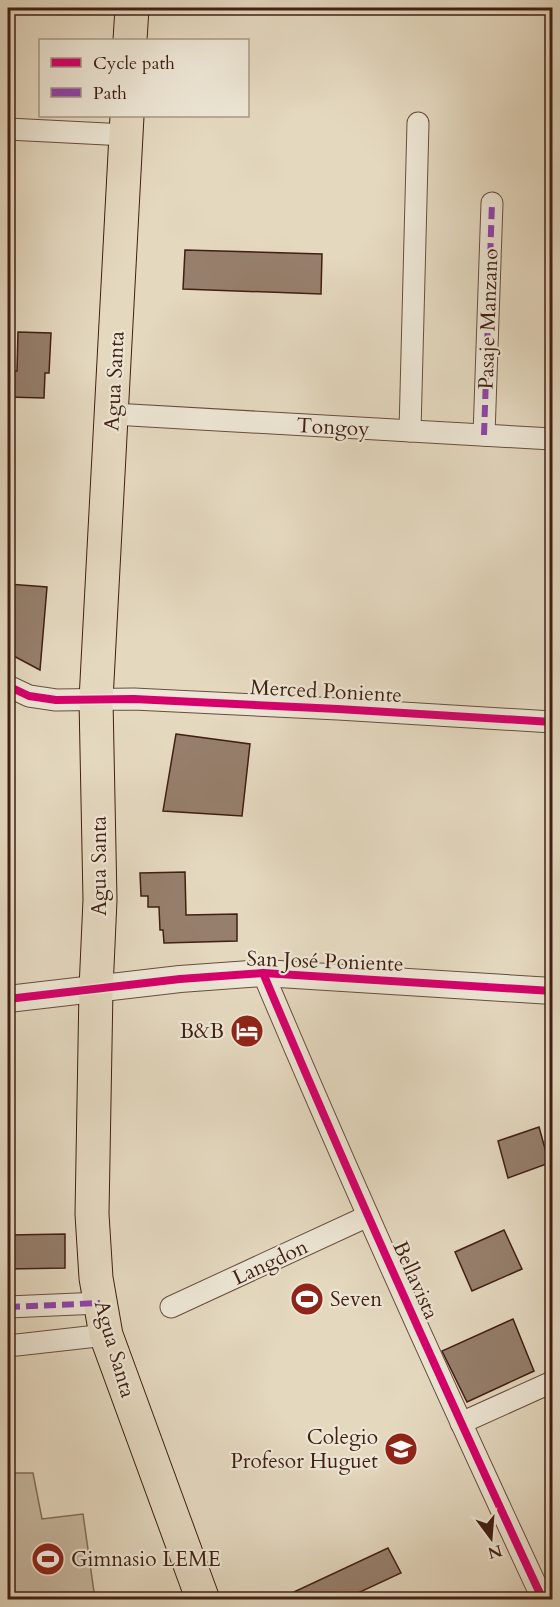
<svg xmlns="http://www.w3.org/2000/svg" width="560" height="1607" font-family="Cardo,serif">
<rect width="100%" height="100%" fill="#e4d8bf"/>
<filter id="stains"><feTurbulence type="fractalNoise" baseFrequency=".00333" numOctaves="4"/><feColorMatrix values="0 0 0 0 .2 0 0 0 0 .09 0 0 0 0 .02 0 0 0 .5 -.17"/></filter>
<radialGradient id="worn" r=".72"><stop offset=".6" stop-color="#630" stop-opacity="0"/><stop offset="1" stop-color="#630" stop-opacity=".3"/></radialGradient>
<!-- green -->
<path fill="#c8b9a2" stroke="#846c5a" stroke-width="1.5" d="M 8,1473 L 33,1473 L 42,1519 L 83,1514 L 95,1599 L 8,1599 Z"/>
<!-- building -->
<g fill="#967f6c" stroke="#411f12" stroke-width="1.5">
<path d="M 185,250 L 322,254 L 321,294 L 183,289 Z"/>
<path d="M 18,332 L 51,333 L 49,373 L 45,373 L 44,398 L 8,397 L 8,371 L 17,371 Z"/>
<path d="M 8,584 L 47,587 L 40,670 L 8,653 Z"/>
<path d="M 176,734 L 250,744 L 242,816 L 163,811 Z"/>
<path d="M 185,872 L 186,915 L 237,914 L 237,941 L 164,943 L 163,930 L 160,930 L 159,907 L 148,907 L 148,896 L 141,896 L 140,873 Z"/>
<path d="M 539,1127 L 549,1163 L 508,1178 L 498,1141 Z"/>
<path d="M 504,1230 L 522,1269 L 472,1291 L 455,1252 Z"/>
<path d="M 65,1234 L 65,1268 L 9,1269 L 9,1235 Z"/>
<path d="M 513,1319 L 534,1371 L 467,1402 L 442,1351 Z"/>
<path d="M 388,1548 L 401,1573 L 345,1599 L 279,1599 Z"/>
</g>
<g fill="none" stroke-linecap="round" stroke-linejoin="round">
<!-- minor casing -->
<g stroke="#6a4d3d" stroke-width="23">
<g id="minor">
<path d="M 8,129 L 126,135"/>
<path d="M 113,414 L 552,439"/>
<path d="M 410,431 L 418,123"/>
<path d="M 484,435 L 492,203"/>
<path d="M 8,686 L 29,696 L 56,700 L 134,699 L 338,709 L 552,722"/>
<path d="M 263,973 C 352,1184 446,1392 543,1600"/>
<path d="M 8,1307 L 100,1303"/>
<path d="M 171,1307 L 368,1216"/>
<path d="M 8,1346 L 106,1335"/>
<path d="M 461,1423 L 552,1382"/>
</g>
</g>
<!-- tertiary casing -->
<g stroke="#6a4d3d" stroke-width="28">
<path id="tertiary" d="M 8,999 L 180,979 L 263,973 L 552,991"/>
</g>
<!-- primary casing -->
<g stroke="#411f12" stroke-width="35">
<g id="primary">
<path d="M 130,40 L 132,8"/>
<path d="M 127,116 L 96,700 L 100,900 L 96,989 L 92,1214 L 96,1278 L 106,1335 L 203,1600"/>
</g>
</g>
<!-- minor -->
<use href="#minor" stroke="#ede6d5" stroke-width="21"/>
<!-- tertiary -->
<use href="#tertiary" stroke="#ede6d5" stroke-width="26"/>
<!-- primary -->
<use href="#primary" stroke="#e4d8bf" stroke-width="33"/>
<!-- quiet -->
<g stroke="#8e44ad" stroke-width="6" stroke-dasharray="12 6" stroke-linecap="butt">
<path d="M 484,435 L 492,203"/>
<path d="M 8,1307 L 100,1303"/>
</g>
<!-- cycleway casing -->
<g stroke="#ede6d5" stroke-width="11">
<g id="cycleway">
<path d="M 8,686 L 29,696 L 56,700 L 134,699 L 338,709 L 552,722"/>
<path d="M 263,973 C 352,1184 446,1392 543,1600"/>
<path d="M 8,999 L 180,979 L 263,973 L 552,991"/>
</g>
</g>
<!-- cycleway -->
<use href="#cycleway" stroke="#d6006c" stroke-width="8"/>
</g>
<!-- icons -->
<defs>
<g id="hotel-disc" transform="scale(1.725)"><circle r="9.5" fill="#8f2418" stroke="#ede6d5"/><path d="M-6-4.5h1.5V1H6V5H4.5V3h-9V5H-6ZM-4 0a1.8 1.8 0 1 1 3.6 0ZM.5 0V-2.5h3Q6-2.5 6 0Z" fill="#fff"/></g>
<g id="stadium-disc" transform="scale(1.725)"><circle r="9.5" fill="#8f2418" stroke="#ede6d5"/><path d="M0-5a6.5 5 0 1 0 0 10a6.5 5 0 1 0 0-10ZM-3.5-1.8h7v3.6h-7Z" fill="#fff"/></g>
<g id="school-disc" transform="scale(1.725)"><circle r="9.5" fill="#8f2418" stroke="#ede6d5"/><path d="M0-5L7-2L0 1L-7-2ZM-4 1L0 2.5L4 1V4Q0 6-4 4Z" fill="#fff"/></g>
</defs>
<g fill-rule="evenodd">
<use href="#hotel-disc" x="247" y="1031"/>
<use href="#stadium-disc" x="307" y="1299"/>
<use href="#school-disc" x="401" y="1449"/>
<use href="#stadium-disc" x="48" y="1559"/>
</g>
<g text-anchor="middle" stroke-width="4.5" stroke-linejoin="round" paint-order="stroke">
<!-- street labels -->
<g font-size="21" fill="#411f12" stroke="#ede6d5">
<text transform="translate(488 319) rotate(-88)" y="7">Pasaje Manzano</text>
<text transform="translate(114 381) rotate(-87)" y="7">Agua Santa</text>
<text transform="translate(333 427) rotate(3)" y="7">Tongoy</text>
<text transform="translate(326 691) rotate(3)" y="7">Merced Poniente</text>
<text transform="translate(99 866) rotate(-90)" y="7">Agua Santa</text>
<text transform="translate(325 961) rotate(2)" y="7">San José Poniente</text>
<text transform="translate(270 1262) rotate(-25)" y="7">Langdon</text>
<text transform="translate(416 1280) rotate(66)" y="7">Bellavista</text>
<text transform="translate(115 1349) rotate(74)" y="7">Agua Santa</text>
</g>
<!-- poi labels -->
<g font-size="21" fill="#411f12" stroke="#ede6d5" text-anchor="end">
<text x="224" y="1038">B&amp;B</text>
<text x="330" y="1306" text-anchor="start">Seven</text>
<text x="378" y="1444">Colegio<tspan x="378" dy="24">Profesor Huguet</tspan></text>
<text x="71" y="1566" text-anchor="start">Gimnasio LEME</text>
</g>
</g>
<!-- margin -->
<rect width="560" height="1607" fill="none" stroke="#e4d8bf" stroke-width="30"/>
<rect x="9" y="9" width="542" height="1589" fill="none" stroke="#411f12" stroke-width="3"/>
<rect x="15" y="15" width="530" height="1577" fill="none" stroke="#411f12" stroke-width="1.5"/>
<!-- legend -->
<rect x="39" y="39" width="210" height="78" fill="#ede6d5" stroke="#a89687" stroke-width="1.5"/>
<rect x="51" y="58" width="30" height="9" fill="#d6006c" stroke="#a89687" stroke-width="1.5"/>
<text x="93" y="69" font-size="18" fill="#411f12">Cycle path</text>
<rect x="51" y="88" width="30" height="9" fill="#8e44ad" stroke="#a89687" stroke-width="1.5"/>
<text x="93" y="99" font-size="18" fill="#411f12">Path</text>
<!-- north arrow -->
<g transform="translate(491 1538) rotate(164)" stroke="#ede6d5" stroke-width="4.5" paint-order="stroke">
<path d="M0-4.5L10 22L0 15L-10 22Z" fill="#411f12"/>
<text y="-9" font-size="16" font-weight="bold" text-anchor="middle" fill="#411f12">N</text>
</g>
<rect width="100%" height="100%" filter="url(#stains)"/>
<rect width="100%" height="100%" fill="url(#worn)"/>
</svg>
